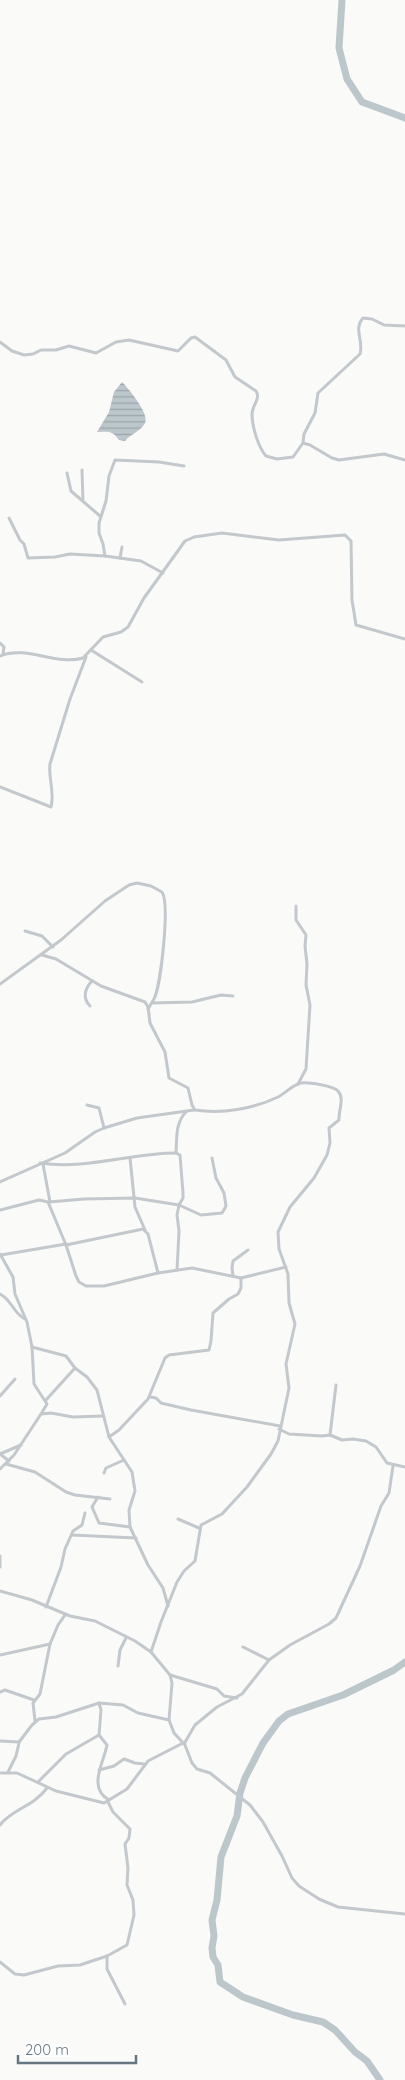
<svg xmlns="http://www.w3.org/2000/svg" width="405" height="2080" font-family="Quicksand,sans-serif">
<defs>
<pattern id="water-rules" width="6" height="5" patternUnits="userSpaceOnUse" patternTransform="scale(1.25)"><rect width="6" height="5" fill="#bbc7cb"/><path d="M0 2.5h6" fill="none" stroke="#9ca6aa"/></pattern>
</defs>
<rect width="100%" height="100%" fill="#fafaf8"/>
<!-- water -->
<path fill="url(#water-rules)" d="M 122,382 C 128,388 150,414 145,423 C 141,431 131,434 125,441 L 119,440 C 112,430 108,432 97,432 L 109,412 L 114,392 Z"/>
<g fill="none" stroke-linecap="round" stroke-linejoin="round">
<!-- river -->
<g stroke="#bbc7cb" stroke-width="7">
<path d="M 342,0 L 339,48 L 347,79 L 362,102 L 405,118"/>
<path d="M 380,2080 L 367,2061 L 355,2052 L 335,2030 L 323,2022 L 293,2015 L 243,1997 L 220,1982 L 218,1965 L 213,1957 L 212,1948 L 214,1936 L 212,1920 L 217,1900 L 221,1857 L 237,1816 L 240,1793 L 245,1778 L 263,1743 L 279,1721 L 288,1714 L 343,1695 L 394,1670 L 405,1662"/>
</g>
<!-- minor -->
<g stroke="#c3c8cc" stroke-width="3">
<path d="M 0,342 L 12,351 L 24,355 L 33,354 L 41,350 L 56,350 L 69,346 L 96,353 L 116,342 L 129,340 L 178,351 L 191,338 L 195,337 L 226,360 L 235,377 L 256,391 C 261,399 252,405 252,414 C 252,426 258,447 266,456 L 277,459 L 293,457 L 303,443 L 310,445 L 332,458 L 339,460 L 384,454 L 405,460"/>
<path d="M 303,443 L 304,434 L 315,413 L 318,393 L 360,354 C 364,341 353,329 363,318 L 372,319 L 384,325 L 405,326"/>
<path d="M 82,470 L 83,501"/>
<path d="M 67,473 L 71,491 L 100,516"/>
<path d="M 9,518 L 20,540 L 24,544 L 28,558 L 55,557 L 70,554 L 105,556 L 141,561 L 163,573"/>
<path d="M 105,556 L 103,544 L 99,533 L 99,523 L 106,501 L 109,476 L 115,460 L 159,462 L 184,466"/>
<path d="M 120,558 L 122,547"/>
<path d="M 0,643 L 4,647 L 3,654"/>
<path d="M 91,650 L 142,682"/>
<path d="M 0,656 C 26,645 56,666 83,658 L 103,637 L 121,632 L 128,627 L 144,598 L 185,541 L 194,537 L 222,533 L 279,540 L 345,535 L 351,541 L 352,600 L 356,625 L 405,639"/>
<path d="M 0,787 L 51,807 C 55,792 48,778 50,764 L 70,699 L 86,657"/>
<path d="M 296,906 L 296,920 L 306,935 L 305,946 L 307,964 L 306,985 L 310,1005 L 306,1069 L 298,1084"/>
<path d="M 25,931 L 42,936 L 53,947"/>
<path d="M 42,955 L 56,959 L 101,986 L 145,1002 L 148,1007 L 150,1023 L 165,1052 L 169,1078 L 188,1088 L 192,1105 L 195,1110 C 222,1114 253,1109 278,1097 C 286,1093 292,1085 301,1083 C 308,1082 334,1086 338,1091 C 345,1098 338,1112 339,1120 L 329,1128 L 330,1143 L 327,1155 L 314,1178 L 290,1207 L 278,1232 L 279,1249 L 288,1274 L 289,1303 L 295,1324 L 286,1364 L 289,1388 L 278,1441 L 271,1454 L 247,1487 L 222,1514 L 201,1525 L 195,1561 L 184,1571 L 177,1582 L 161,1622 L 151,1652"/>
<path d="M 0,984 L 61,940 L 105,901 L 129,885 L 137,883 L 151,886 L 162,892 C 170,904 161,985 154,999 C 152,1002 150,1006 148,1009"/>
<path d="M 152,1003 L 192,1002 L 221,995 L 233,996"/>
<path d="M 90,1006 C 82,998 85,988 92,981"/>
<path d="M 87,1105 L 99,1108 L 104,1128"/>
<path d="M 130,1158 L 135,1207 L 145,1230"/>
<path d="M 40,1163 C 86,1170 131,1153 176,1153"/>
<path d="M 43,1164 L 50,1202"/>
<path d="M 0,1182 L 65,1153 L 95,1132 L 104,1128 L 137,1118 L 194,1110"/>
<path d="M 49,1202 L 84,1199 L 135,1198 L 179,1205 L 183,1198 L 183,1193 L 180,1155 L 176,1153 C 177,1139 175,1123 186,1112"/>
<path d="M 0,1210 L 39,1200 L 48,1202 L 66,1245 L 76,1276 L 79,1282 L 86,1286 L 104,1286 L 158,1273 L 192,1268 L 241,1278 L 286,1267"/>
<path d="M 66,1245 L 143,1229 L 148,1234 L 158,1273"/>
<path d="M 0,1254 L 13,1277 L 15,1294 L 27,1322 L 32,1347 L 34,1384 L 47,1404 L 41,1414"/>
<path d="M 1,1255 L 66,1244"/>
<path d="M 177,1270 L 179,1231 L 177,1215 L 179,1205 L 201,1215 L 222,1213 L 226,1206 L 224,1193 L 216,1178 L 212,1158"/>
<path d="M 233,1276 L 232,1268 L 233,1261 L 248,1250"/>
<path d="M 0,1294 C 12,1300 13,1313 25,1319"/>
<path d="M 32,1347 L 66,1356 L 75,1368 L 87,1377 L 97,1390 L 109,1437 L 132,1472 L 135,1491 L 129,1510 L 130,1527 L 148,1565 L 163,1588 L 168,1606"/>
<path d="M 0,1396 L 15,1379"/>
<path d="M 150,1397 L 156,1398 L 161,1403 L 191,1410 L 280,1426"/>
<path d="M 46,1400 L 75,1368"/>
<path d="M 279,1429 L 289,1434 L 322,1436 L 330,1435 L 342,1440 L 353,1439 L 366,1441 L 376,1447 L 387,1463 L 405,1467"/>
<path d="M 330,1435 L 336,1385"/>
<path d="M 109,1437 L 119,1430 L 148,1399 L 165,1358 L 169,1355 L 209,1350 L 211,1341 L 213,1313 L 229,1299 L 238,1294 L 241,1288 L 241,1278"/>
<path d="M 0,1454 L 21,1445"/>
<path d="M 0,1454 L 9,1461"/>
<path d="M 6,1464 L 35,1472 L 66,1492 L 75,1495 L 110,1499"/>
<path d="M 0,1469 L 14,1455 L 41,1414 L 51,1413 L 73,1417 L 103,1416"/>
<path d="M 104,1473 L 106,1468 L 124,1460"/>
<path d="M 98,1497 L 92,1507 L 99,1523 L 130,1527"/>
<path d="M 178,1519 L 199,1528"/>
<path d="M 72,1535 L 136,1538"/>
<path d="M 0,1556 L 0,1567"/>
<path d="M 0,1591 L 32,1600 L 70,1616 L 95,1621 L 135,1641 L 151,1652 L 170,1675 L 172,1683 L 169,1720 L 174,1733 L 185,1745 L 192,1763 L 197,1769 L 210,1773 L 250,1805 L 263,1822 L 282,1856 L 292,1878 L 299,1886 L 319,1899 L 338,1907 L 405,1914"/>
<path d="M 46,1607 L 61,1567 L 65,1549 L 73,1531 L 82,1525 L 85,1513"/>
<path d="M 243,1647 L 269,1660"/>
<path d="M 0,1655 L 50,1644"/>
<path d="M 118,1666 L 120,1650 L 126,1638"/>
<path d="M 170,1675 L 217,1689 L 224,1696 L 237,1698"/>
<path d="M 0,1692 L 5,1690 L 34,1700"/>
<path d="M 35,1721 L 33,1703 L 40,1694 L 50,1644 L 58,1625 L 65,1615"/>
<path d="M 99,1735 L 107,1745 C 104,1762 87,1788 109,1800"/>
<path d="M 0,1741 L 19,1742 L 32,1725 L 39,1719 L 56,1717 L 99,1703 L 123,1705 L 138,1713 L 169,1720"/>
<path d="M 184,1744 L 195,1725 L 217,1707 L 242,1694 L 269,1660 L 290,1645 L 329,1624 L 336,1618 L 360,1566 L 381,1506 L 389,1493 L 393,1466"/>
<path d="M 99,1770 L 114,1766 L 124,1759 L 135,1763 L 144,1764"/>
<path d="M 8,1772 L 16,1756 L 19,1743"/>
<path d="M 0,1773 L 17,1773 L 56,1791 L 104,1803 L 127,1789 L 148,1761 L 183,1743"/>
<path d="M 38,1782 L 66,1754 L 99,1735 L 101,1710 L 99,1703"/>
<path d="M 0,1825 C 12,1809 33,1807 47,1788"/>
<path d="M 107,1956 L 107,1969 L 125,2004"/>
<path d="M 0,1962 L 15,1974 L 24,1975 L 58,1966 L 80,1965 L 107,1956 L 127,1945 L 134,1915 L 133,1900 L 127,1885 L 128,1868 L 125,1844 L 129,1838 L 130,1829 L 113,1812 L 108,1802"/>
</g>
</g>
<!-- scale -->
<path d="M18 2055v8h118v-8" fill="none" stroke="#657683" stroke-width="2.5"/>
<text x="25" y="2055" font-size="15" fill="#657683" stroke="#ffffff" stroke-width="4" paint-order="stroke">200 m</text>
</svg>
